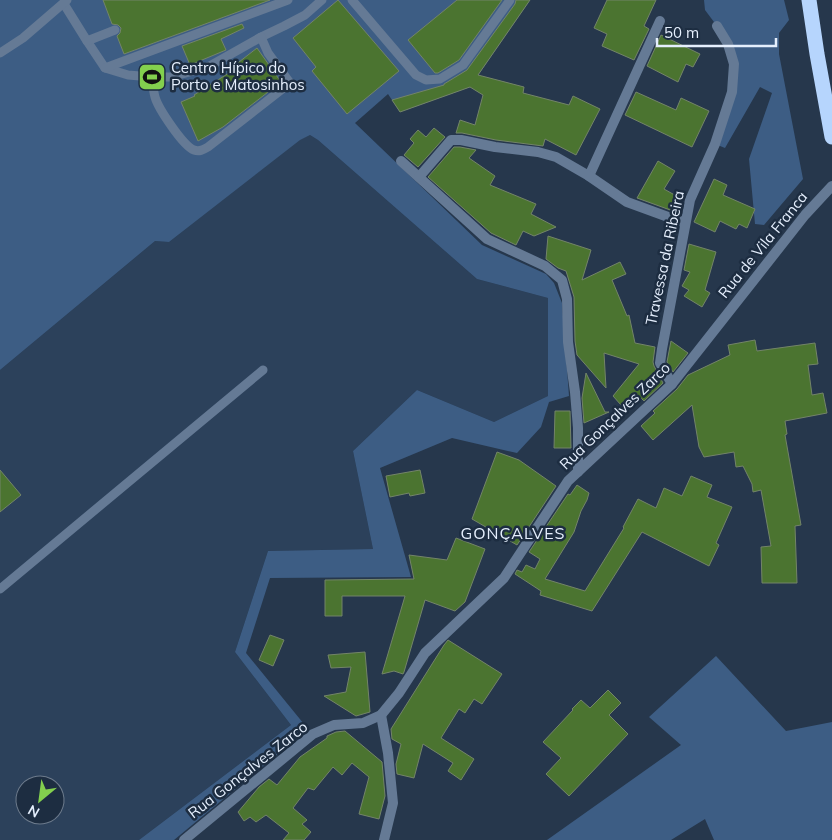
<svg xmlns="http://www.w3.org/2000/svg" width="832" height="840" font-family="Mulish,sans-serif">
<rect width="100%" height="100%" fill="#26374c"/>
<!-- built -->
<path fill="#2c415b" fill-rule="evenodd" d="M 310,135 L 318,140 L 477,279 L 548,298 L 548,396 L 494,422 L 417,390 L 353,451 L 373,549 L 268,551 L 235,652 L 291,725 L 139,840 L 0,840 L 0,370 L 155,241 L 169,242 L 300,139 ZM 25,785 L 55,785 L 55,815 L 25,815 Z"/>
<!-- green -->
<g fill="#3d5d84">
<path d="M 0,0 L 530,0 L 470,87 L 400,112 L 388,94 L 355,123 L 482,245 L 546,274 L 554,283 L 562,303 L 569,396 L 549,402 L 541,427 L 517,453 L 452,438 L 380,468 L 411,577 L 270,578 L 246,653 L 308,729 L 174,840 L 139,840 L 291,725 L 235,652 L 268,551 L 373,549 L 353,451 L 417,390 L 494,422 L 548,396 L 548,298 L 477,279 L 318,140 L 310,135 L 300,140 L 169,242 L 155,241 L 0,370 Z"/>
<path d="M 704,0 L 784,0 L 789,20 L 779,33 L 779,54 L 803,179 L 764,225 L 755,224 L 749,159 L 772,93 L 760,87 L 725,148 L 715,144 L 734,64 L 717,26 L 705,10 Z"/>
<path d="M 716,656 L 786,731 L 832,722 L 832,840 L 714,840 L 705,819 L 671,840 L 547,840 L 681,745 L 649,717 Z"/>
</g>
<!-- building -->
<g fill="#4b7430" stroke="#738469">
<path d="M 103,0 L 270,0 L 124,54 L 117,36 L 120,33 L 121,28 L 118,25 L 112,24 Z"/>
<path d="M 338,0 L 399,71 L 347,114 L 312,71 L 316,67 L 293,38 Z"/>
<path d="M 457,0 L 502,0 L 459,60 L 438,73 L 435,73 L 408,40 Z"/>
<path d="M 516,0 L 530,0 L 478,75 L 524,87 L 523,93 L 569,105 L 573,96 L 600,109 L 576,155 L 545,139 L 543,146 L 496,140 L 462,133 L 456,133 L 460,120 L 475,125 L 483,95 L 470,87 L 400,112 L 392,100 L 444,85 L 444,84 L 467,70 L 515,4 Z"/>
<path d="M 607,0 L 656,0 L 644,26 L 649,29 L 634,60 L 602,46 L 607,34 L 594,28 Z"/>
<path d="M 242,24 L 244,28 L 221,39 L 226,50 L 190,65 L 182,46 Z"/>
<path d="M 661,35 L 700,54 L 693,67 L 686,64 L 678,82 L 647,66 Z"/>
<path d="M 257,48 L 281,82 L 223,127 L 198,141 L 181,102 L 195,96 L 194,95 L 232,71 L 230,69 Z"/>
<path d="M 636,92 L 676,110 L 681,98 L 709,111 L 692,147 L 625,115 Z"/>
<path d="M 434,128 L 445,137 L 418,167 L 404,155 L 414,143 L 410,139 L 418,130 L 426,137 Z"/>
<path d="M 454,147 L 460,147 L 476,150 L 469,158 L 495,176 L 490,185 L 536,204 L 531,214 L 556,227 L 534,236 L 523,231 L 516,245 L 491,233 L 428,177 Z"/>
<path d="M 658,161 L 675,171 L 664,189 L 680,198 L 673,211 L 637,198 Z"/>
<path d="M 714,179 L 727,185 L 723,195 L 755,209 L 747,228 L 739,224 L 736,229 L 720,221 L 715,232 L 694,222 Z"/>
<path d="M 548,236 L 591,250 L 582,280 L 620,262 L 626,274 L 612,280 L 627,316 L 629,315 L 635,343 L 655,347 L 653,362 L 654,366 L 663,383 L 644,401 L 636,393 L 621,405 L 613,396 L 639,364 L 604,353 L 606,388 L 577,355 L 575,341 L 574,297 L 566,271 L 558,268 L 546,259 Z"/>
<path d="M 689,244 L 716,252 L 705,290 L 710,293 L 702,307 L 684,296 L 689,290 L 682,286 L 690,272 L 684,270 Z"/>
<path d="M 755,340 L 757,351 L 815,343 L 818,364 L 808,365 L 812,395 L 823,393 L 827,413 L 785,421 L 787,434 L 785,435 L 801,525 L 795,526 L 797,583 L 762,583 L 761,547 L 771,546 L 761,490 L 753,492 L 752,484 L 743,466 L 736,467 L 734,452 L 704,457 L 699,447 L 692,405 L 653,440 L 641,426 L 655,413 L 653,411 L 677,389 L 688,375 L 730,355 L 728,345 Z"/>
<path d="M 671,341 L 688,353 L 673,372 L 667,362 Z"/>
<path d="M 586,373 L 605,412 L 609,412 L 584,423 L 582,398 Z"/>
<path d="M 555,411 L 570,411 L 571,448 L 554,448 Z"/>
<path d="M 497,452 L 519,460 L 556,486 L 517,545 L 472,519 Z"/>
<path d="M 0,470 L 21,495 L 0,512 Z"/>
<path d="M 420,470 L 425,493 L 410,496 L 409,493 L 390,497 L 386,476 Z"/>
<path d="M 691,476 L 712,485 L 707,497 L 732,507 L 716,543 L 719,545 L 709,566 L 642,532 L 592,611 L 540,595 L 541,591 L 515,574 L 517,570 L 522,572 L 526,565 L 535,569 L 540,559 L 529,552 L 568,494 L 570,495 L 577,485 L 589,493 L 587,500 L 581,511 L 574,532 L 545,579 L 585,591 L 624,528 L 623,527 L 638,499 L 656,508 L 664,488 L 682,496 Z"/>
<path d="M 456,538 L 485,549 L 465,602 L 455,611 L 425,600 L 404,672 L 403,674 L 394,671 L 382,674 L 405,596 L 342,596 L 342,616 L 325,616 L 325,580 L 414,579 L 409,555 L 447,560 Z"/>
<path d="M 270,635 L 284,640 L 273,666 L 259,660 Z"/>
<path d="M 448,640 L 502,674 L 482,704 L 474,699 L 465,713 L 459,709 L 441,738 L 474,759 L 461,780 L 448,771 L 453,763 L 423,744 L 414,778 L 397,774 L 396,764 L 401,744 L 392,739 L 391,729 L 444,645 Z"/>
<path d="M 365,652 L 370,712 L 356,716 L 324,696 L 346,692 L 351,667 L 331,668 L 328,655 Z"/>
<path d="M 608,690 L 621,703 L 609,715 L 628,734 L 569,796 L 546,774 L 561,758 L 543,742 L 573,710 L 572,709 L 581,700 L 590,708 Z"/>
<path d="M 345,731 L 382,762 L 385,796 L 379,819 L 359,814 L 369,777 L 352,763 L 342,775 L 333,767 L 314,790 L 308,788 L 293,808 L 307,820 L 302,824 L 311,832 L 304,840 L 283,840 L 289,833 L 266,815 L 256,822 L 250,817 L 244,821 L 238,812 L 259,787 L 269,779 L 277,785 L 300,757 L 327,738 L 327,736 L 336,732 Z"/>
</g>
<g fill="none" stroke-linecap="round" stroke-linejoin="round">
<!-- service -->
<g stroke="#657a95" stroke-width="9">
<path d="M 352,0 L 416,75 L 426,80 L 440,79 L 463,65 L 510,0"/>
<path d="M 64,4 L 87,41 L 105,68 L 128,75 L 152,77 L 171,77 L 208,67 L 261,37 L 284,26 L 305,15 L 322,0"/>
<path d="M 87,41 L 115,30"/>
<path d="M 0,53 L 23,38 L 67,0"/>
<path d="M 105,68 L 288,0"/>
<path d="M 152,77 C 153,84 153,90 155,97 C 158,108 183,146 194,150 C 199,152 203,150 208,147 L 290,83 L 268,53 L 261,37"/>
<path d="M 0,589 L 263,370"/>
</g>
<!-- minor -->
<g stroke="#657a95" stroke-width="10">
<path d="M 401,161 L 487,239 L 545,266 L 562,280 L 567,299 L 568,342 L 575,392 L 578,428 L 578,472"/>
<path d="M 589,176 L 660,21"/>
<path d="M 419,177 L 451,140 L 461,140 L 495,147 L 538,152 L 556,157 L 589,176 L 627,202 L 679,221 L 685,222"/>
<path d="M 672,384 L 660,363 L 662,349 L 690,200 L 715,144 L 732,92 L 734,64 L 728,44 L 717,26"/>
<path d="M 381,715 L 388,753 L 393,803 L 384,840"/>
<path d="M 184,840 L 313,734 L 334,725 L 363,723 L 381,715 L 399,693 L 425,653 L 504,578 L 568,481 L 672,384 L 805,215 L 832,186"/>
</g>
<!-- motorway -->
<path stroke="#b6d5fd" stroke-width="15" d="M 809,0 L 817,54 L 832,137"/>
</g>
<!-- icons -->
<defs>
<g id="stadium-square" transform="scale(1.4375)"><rect x="-9" y="-9" width="18" height="18" rx="4" fill="#83d04e" stroke="#1d2d41"/><path d="M0-5a6.5 5 0 1 0 0 10a6.5 5 0 1 0 0-10ZM-3.5-1.8h7v3.6h-7Z" fill="#111"/></g>
</defs>
<g fill-rule="evenodd">
<use href="#stadium-square" x="152" y="77"/>
</g>
<g text-anchor="middle" stroke-width="5" stroke-linejoin="round" paint-order="stroke">
<!-- poi labels -->
<g font-size="15" fill="#e5effd" stroke="#1d2d41" text-anchor="start">
<text x="171" y="73">Centro Hípico do<tspan x="171" dy="17">Porto e Matosinhos</tspan></text>
</g>
<!-- street labels -->
<g font-size="15" fill="#e5effd" stroke="#1d2d41">
<text transform="translate(763 245) rotate(-51)" y="5">Rua de Vila Franca</text>
<text transform="translate(665 258) rotate(-78)" y="5">Travessa da Ribeira</text>
<text transform="translate(615 416) rotate(-44)" y="5">Rua Gonçalves Zarco</text>
<text transform="translate(248 770) rotate(-38)" y="5">Rua Gonçalves Zarco</text>
</g>
<!-- neighbourhood labels -->
<g font-size="16" letter-spacing="1" fill="#e5effd" stroke="#1d2d41">
<text x="513" y="539">GONÇALVES</text>
</g>
</g>
<!-- north arrow -->
<g transform="translate(40 800) rotate(209)"><circle r="24" fill="#1d2d41" stroke="#6d7b8c"/>
<path d="M0-4L9 19L0 12L-9 19Z" fill="#83d04e"/>
<text y="-8" font-size="14" font-weight="bold" text-anchor="middle" fill="#e5effd">N</text>
</g>
<!-- scale -->
<path d="M657 38v8h119v-8" fill="none" stroke="#e5effd" stroke-width="2.5"/>
<text x="664" y="38" font-size="15" fill="#e5effd" stroke="#1d2d41" stroke-width="4" paint-order="stroke">50 m</text>
</svg>
